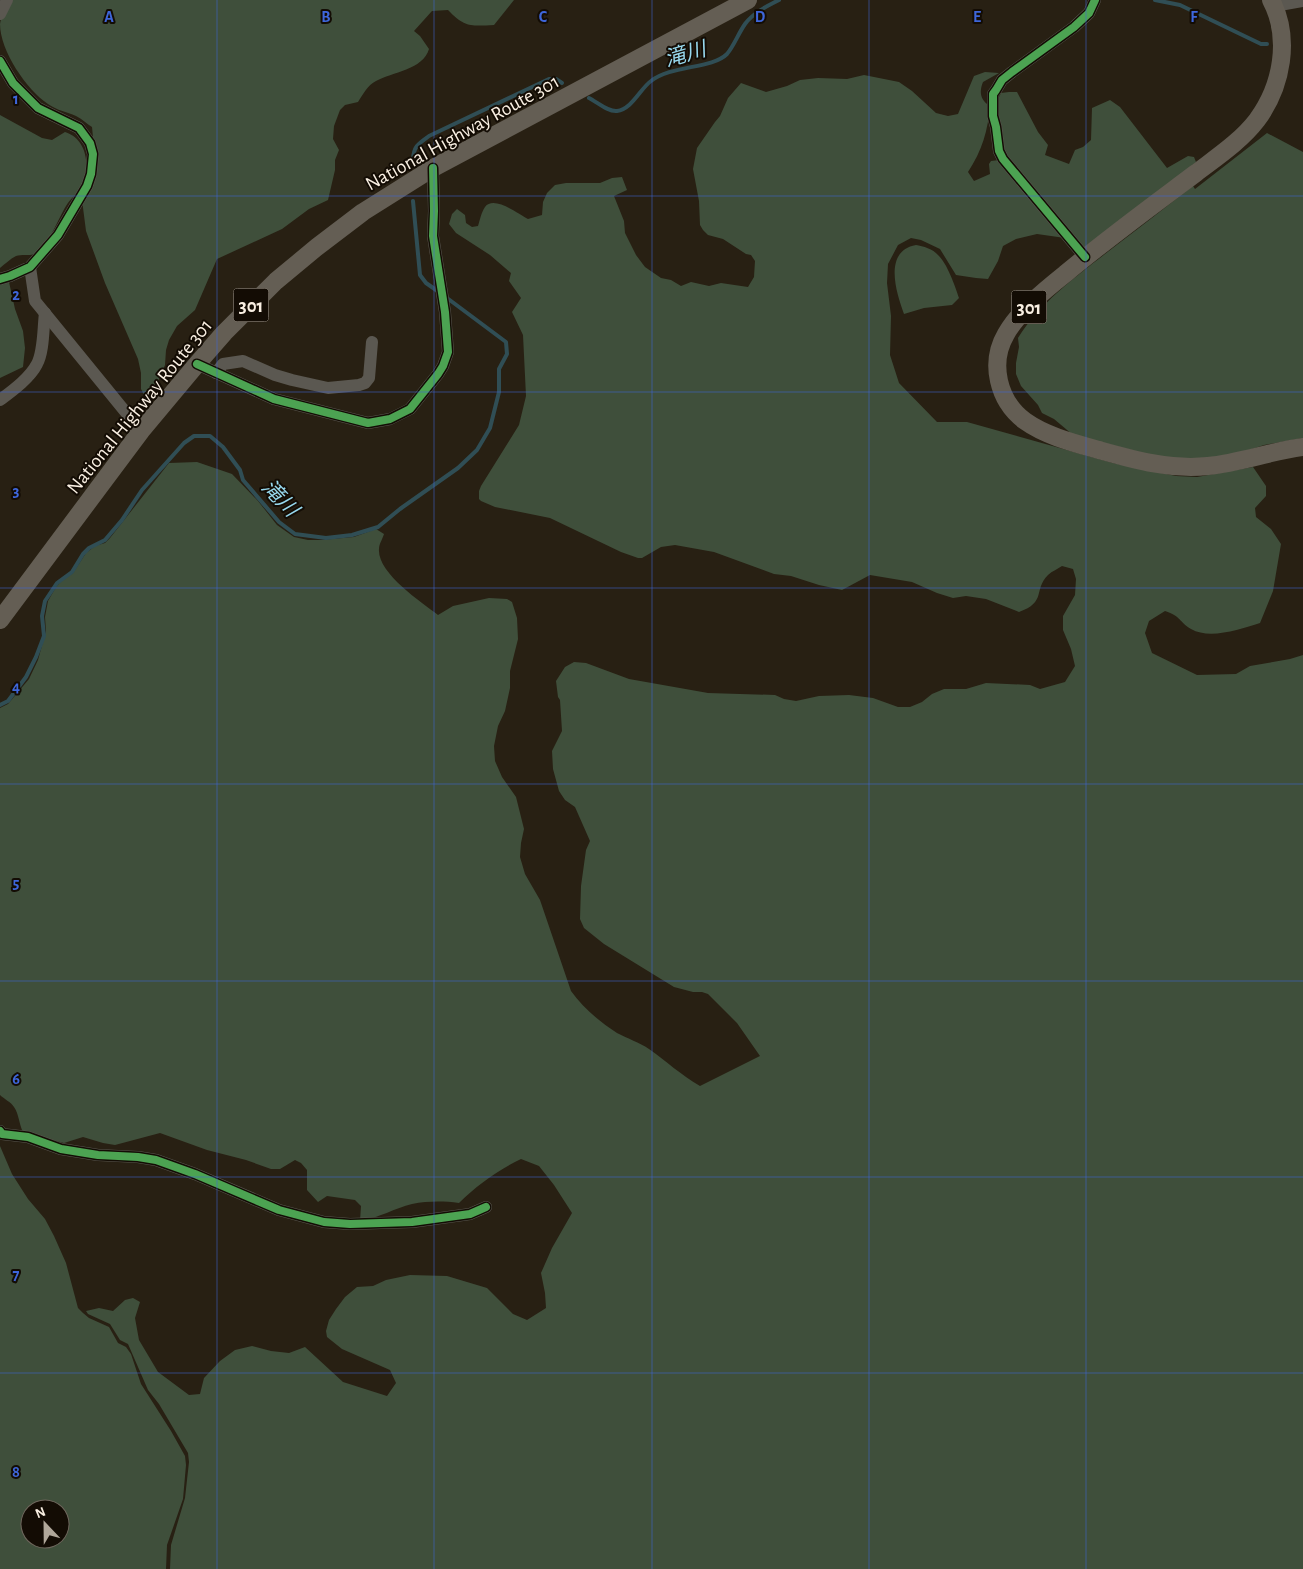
<svg xmlns="http://www.w3.org/2000/svg" width="1303" height="1569" font-family="'Alegreya Sans','Noto Sans JP',sans-serif">
<rect width="100%" height="100%" fill="#282013"/>
<!-- forest -->
<g fill="#3f4f3b" fill-rule="evenodd">
<path d="M 11,0 L 514,0 L 494,25 C 472,26 465,28 448,10 L 432,11 L 414,31 L 420,36 L 429,49 C 423,70 392,72 376,81 C 368,85 363,94 358,102 L 345,105 L 340,110 L 334,126 L 333,139 L 339,150 L 335,160 L 335,170 L 328,200 L 309,209 L 282,229 L 217,259 L 195,310 L 177,326 L 169,340 L 166,350 L 165,365 L 153,393 L 144,395 L 141,389 L 141,373 L 138,359 L 105,283 L 86,231 L 82,200 L 95,158 L 92,127 C 87,124 82,119 76,116 C 67,112 56,110 48,104 C 27,90 0,51 0,24 C 1,16 7,7 11,0 Z"/>
<path d="M 985,72 L 999,73 L 983,82 C 979,92 980,100 990,106 C 988,130 982,151 968,172 L 974,181 L 990,174 L 989,164 L 991,161 L 999,160 L 1065,238 L 1037,234 L 1016,239 L 1003,246 L 998,261 L 988,279 L 976,278 L 956,275 L 940,249 L 921,240 L 911,238 L 898,245 L 888,264 L 887,283 L 891,316 L 890,355 L 899,383 L 937,422 L 967,422 L 1113,463 L 1176,476 L 1197,477 L 1253,467 L 1266,486 L 1266,496 L 1255,508 L 1256,517 L 1271,529 L 1281,544 L 1273,591 L 1260,623 C 1240,629 1210,640 1191,629 C 1179,622 1181,616 1165,611 L 1149,621 L 1145,633 L 1152,653 L 1197,675 L 1236,674 L 1250,666 L 1290,659 L 1303,655 L 1303,1569 L 170,1569 L 171,1545 L 185,1498 L 189,1462 L 188,1453 L 159,1404 L 148,1390 L 128,1344 L 120,1340 L 110,1324 L 88,1314 L 86,1311 L 99,1308 L 113,1311 L 125,1300 L 133,1298 L 140,1302 L 135,1318 L 139,1340 L 158,1372 L 189,1395 L 200,1394 L 204,1378 L 220,1361 L 235,1350 L 252,1346 L 271,1351 L 289,1353 L 305,1347 L 343,1382 L 387,1396 L 396,1383 L 390,1370 L 342,1349 L 327,1337 L 326,1331 L 329,1320 L 336,1309 L 345,1297 L 357,1287 L 373,1286 L 386,1280 L 410,1275 L 447,1276 L 487,1288 L 513,1314 L 527,1320 L 546,1308 L 545,1293 L 541,1273 L 552,1248 L 572,1213 L 554,1185 L 539,1166 L 521,1159 C 498,1170 477,1185 459,1203 C 443,1201 428,1201 412,1204 C 395,1208 379,1218 360,1221 L 361,1206 L 355,1200 L 327,1196 L 318,1202 L 307,1190 L 307,1170 L 301,1163 L 295,1160 L 280,1169 L 271,1169 L 246,1160 L 207,1150 L 160,1133 L 115,1145 L 103,1143 L 83,1137 L 64,1143 L 23,1132 C 19,1124 19,1114 14,1107 C 11,1102 4,1099 0,1095 L 0,708 L 8,704 L 29,679 L 38,660 L 46,631 L 45,617 L 48,601 L 56,587 L 61,581 L 73,573 L 86,553 L 95,546 L 105,543 L 110,538 L 169,463 L 197,462 L 232,474 L 258,501 L 277,525 L 294,537 L 308,540 L 321,540 L 354,537 L 376,529 L 384,534 C 383,538 379,544 379,549 C 377,573 421,602 438,615 L 453,606 L 489,598 L 507,599 L 512,602 L 517,618 L 518,639 L 510,671 L 510,688 L 505,711 L 498,726 L 494,746 L 495,761 L 502,777 L 516,797 L 524,829 L 521,843 L 520,857 L 525,874 L 540,900 L 571,991 C 583,1008 600,1022 617,1033 C 628,1039 639,1042 649,1049 C 666,1061 681,1075 700,1086 L 760,1056 L 737,1023 L 708,994 L 702,992 L 693,992 L 674,987 L 604,944 L 584,928 L 580,919 L 581,886 L 586,850 L 590,841 L 575,807 L 565,800 L 559,791 L 553,769 L 552,751 L 562,731 L 560,700 L 558,697 L 556,681 L 565,667 L 574,662 L 586,663 L 629,679 L 708,693 L 775,695 L 784,699 L 796,701 L 819,696 L 849,695 L 873,698 L 898,707 L 910,707 L 922,702 L 932,694 L 944,689 L 966,689 L 986,683 L 1030,685 L 1040,689 L 1065,682 L 1075,666 L 1071,649 L 1063,630 L 1063,616 L 1075,595 L 1076,579 L 1073,569 L 1062,566 C 1058,569 1052,571 1048,575 C 1033,590 1047,602 1019,612 L 986,599 L 966,596 L 953,598 L 937,593 L 912,582 L 870,575 L 842,590 L 819,585 L 791,576 L 774,574 L 714,552 L 675,545 L 661,547 L 642,558 L 638,558 L 621,552 L 550,518 L 495,507 L 481,501 L 479,499 L 479,491 L 481,486 L 519,425 L 526,396 L 523,335 L 512,312 L 521,298 L 509,281 L 511,273 L 490,255 L 456,233 L 449,224 L 452,214 L 457,209 L 465,215 L 466,223 L 472,227 L 478,226 C 480,220 481,213 485,207 C 494,195 518,214 528,219 L 542,215 L 543,202 L 547,193 L 555,185 L 566,183 L 600,183 L 612,178 L 622,177 L 627,190 L 614,196 L 624,221 L 625,233 L 636,255 L 645,267 L 661,278 L 671,280 L 681,286 L 691,282 L 709,286 L 721,283 L 748,287 L 754,277 L 755,261 L 751,255 L 746,254 L 723,239 L 708,235 L 703,230 L 700,225 L 699,201 L 693,169 L 697,148 L 715,122 L 720,116 L 728,98 L 741,83 L 766,92 L 787,86 L 800,80 L 818,78 L 847,79 L 864,75 L 899,82 L 912,91 L 936,113 L 948,116 L 958,114 L 974,76 Z"/>
<path d="M 1009,92 L 1017,92 L 1038,132 L 1048,145 L 1045,155 L 1069,164 L 1075,150 L 1083,147 L 1091,140 L 1092,108 L 1110,100 L 1120,107 L 1167,168 L 1188,156 L 1194,157 L 1196,162 L 1180,176 L 1082,249 L 1006,158 L 997,119 L 999,97 L 1001,93 Z"/>
<path d="M 0,115 L 42,138 L 52,140 L 65,132 C 88,139 91,169 81,188 C 77,194 70,199 66,206 C 58,219 49,245 35,254 C 29,256 21,254 16,256 C 10,259 5,264 0,268 Z"/>
<path d="M 1267,133 L 1303,152 L 1303,438 L 1264,445 L 1237,454 L 1210,459 L 1166,459 L 1073,435 L 1054,419 L 1042,413 L 1038,405 L 1021,386 L 1016,374 L 1016,363 L 1019,347 L 1018,338 C 1040,303 1073,279 1105,254 C 1134,232 1163,209 1193,186 L 1195,189 Z"/>
<path d="M 916,245 C 923,246 933,249 938,255 C 947,263 955,286 959,298 L 952,305 L 924,308 L 904,314 C 896,292 883,251 916,245 Z"/>
<path d="M 0,282 L 9,282 L 15,309 L 23,331 L 25,348 L 23,367 L 0,378 Z"/>
<path d="M 0,1146 L 12,1174 L 28,1199 L 45,1219 L 54,1236 L 66,1263 L 78,1308 L 83,1313 L 89,1318 L 109,1327 L 118,1343 L 126,1347 L 131,1354 L 141,1384 L 171,1431 L 185,1456 L 186,1465 L 183,1499 L 167,1545 L 166,1569 L 0,1569 ZM 30,1509 L 60,1509 L 60,1539 L 30,1539 Z"/>
</g>
<g fill="none" stroke-linecap="round" stroke-linejoin="round">
<!-- stream -->
<g stroke="#304e55" stroke-width="4">
<path d="M 1155,0 L 1180,5 L 1261,44 L 1267,44"/>
<path d="M 589,98 C 597,102 608,112 617,111 C 632,109 640,89 651,81 C 671,65 712,69 727,54 C 734,46 738,34 745,24 C 753,13 767,6 779,0"/>
<path d="M 413,159 C 414,146 418,144 429,136 L 549,79 L 556,79 L 562,83"/>
<path d="M 413,201 L 420,275 L 426,283 L 439,292"/>
<path d="M 0,705 L 8,701 L 26,677 L 36,657 L 44,636 L 42,616 L 45,601 L 57,583 L 72,572 L 83,554 L 89,548 L 105,540 L 122,520 L 142,490 L 184,443 L 194,436 L 210,436 L 223,447 L 240,470 L 243,480 L 279,522 L 295,534 L 326,538 L 352,535 L 378,527 L 400,509 L 458,468 L 477,450 L 490,428 L 499,392 L 499,369 L 507,354 L 506,342 L 447,298"/>
</g>
<!-- minor -->
<g stroke="#5b5851" stroke-width="12">
<path d="M 1274,6 L 1303,1"/>
<path d="M 0,14 L 7,0"/>
<path d="M 0,61 L 13,83 L 38,108 L 79,128 L 90,143 L 93,154 L 91,174 L 87,186 L 58,235 L 30,267 L 10,276 L 0,279"/>
<path d="M 1085,257 L 1003,159 L 999,151 L 996,127 L 993,116 L 993,94 L 996,90 L 1002,80 L 1012,72 L 1074,27 L 1089,13 L 1095,0"/>
<path d="M 30,267 L 35,301 L 141,431"/>
<path d="M 197,364 L 274,399 L 368,423 L 390,419 L 410,409 L 438,374 L 443,366 L 448,352 L 445,312 L 433,236 L 434,211 L 433,168"/>
<path d="M 216,373 L 223,364 L 243,361 L 275,375 L 292,380 L 328,388 L 359,385 L 365,383 L 369,378 L 372,342"/>
<path d="M 0,400 C 12,391 30,378 37,364 C 44,351 43,328 45,313"/>
<path d="M 0,1131 L 2,1134 L 28,1137 L 61,1149 L 98,1155 L 138,1157 L 156,1160 L 195,1174 L 279,1210 L 324,1222 L 350,1224 L 412,1222 L 470,1214 L 486,1207"/>
</g>
<!-- highway -->
<g stroke="#645e54" stroke-width="18">
<path d="M 1271,0 C 1291,38 1282,86 1257,120 C 1241,141 1217,157 1196,173 C 1152,206 1108,238 1065,274 C 1045,290 1019,311 1006,334 C 989,363 998,401 1025,421 C 1046,436 1074,443 1099,450 C 1135,460 1170,470 1208,466 C 1240,463 1271,451 1303,447"/>
<path d="M 0,620 L 141,431 L 197,364 L 224,333 L 276,281 L 317,247 L 363,212 L 433,168 L 748,0"/>
</g>
<!-- cycleway casing -->
<g stroke="#130c04" stroke-width="11">
<g id="cycleway">
<path d="M 0,61 L 13,83 L 38,108 L 79,128 L 90,143 L 93,154 L 91,174 L 87,186 L 58,235 L 30,267 L 10,276 L 0,279"/>
<path d="M 1085,257 L 1003,159 L 999,151 L 996,127 L 993,116 L 993,94 L 996,90 L 1002,80 L 1012,72 L 1074,27 L 1089,13 L 1095,0"/>
<path d="M 197,364 L 274,399 L 368,423 L 390,419 L 410,409 L 438,374 L 443,366 L 448,352 L 445,312 L 433,236 L 434,211 L 433,168"/>
<path d="M 0,1131 L 2,1134 L 28,1137 L 61,1149 L 98,1155 L 138,1157 L 156,1160 L 195,1174 L 279,1210 L 324,1222 L 350,1224 L 412,1222 L 470,1214 L 486,1207"/>
</g>
</g>
<!-- cycleway -->
<use href="#cycleway" stroke="#4ca352" stroke-width="8"/>
</g>
<!-- grid -->
<path fill="none" stroke="#3e66da" stroke-width="1" stroke-opacity="0.55" d="M 217,0 L 217,1569M 434,0 L 434,1569M 652,0 L 652,1569M 869,0 L 869,1569M 1086,0 L 1086,1569M 0,196 L 1303,196M 0,392 L 1303,392M 0,588 L 1303,588M 0,784 L 1303,784M 0,981 L 1303,981M 0,1177 L 1303,1177M 0,1373 L 1303,1373"/>
<g text-anchor="middle" stroke-width="4" stroke-linejoin="round" paint-order="stroke">
<!-- shield labels -->
<g fill="#130c04" stroke="#b4ab9f" stroke-width="1">
<rect x="233.5" y="288.5" width="35" height="33" rx="4"/>
<rect x="1011.5" y="290.5" width="35" height="33" rx="4"/>
</g>
<g font-size="19" font-weight="bold" fill="#f9efe2">
<text x="251" y="312">301</text>
<text x="1029" y="314">301</text>
</g>
<!-- street labels -->
<g font-size="20" fill="#f9efe2" stroke="#130c04">
<text transform="translate(462 132) rotate(-29)" y="7">National Highway Route 301</text>
<text transform="translate(139 406) rotate(-51)" y="7">National Highway Route 301</text>
</g>
<!-- water labels -->
<g font-size="21" font-style="italic" fill="#97d8ed" stroke="#130c04">
<text transform="translate(685 54) rotate(-16)" y="7">滝川</text>
<text transform="translate(280 498) rotate(46)" y="7">滝川</text>
</g>
</g>
<g font-size="16" text-anchor="middle" font-weight="bold" fill="#3e66da" stroke="#130c04" stroke-width="4" stroke-linejoin="round" paint-order="stroke">
<text x="109" y="22">A</text>
<text x="326" y="22">B</text>
<text x="543" y="22">C</text>
<text x="760" y="22">D</text>
<text x="977" y="22">E</text>
<text x="1194" y="22">F</text>
<text x="16" y="104">1</text>
<text x="16" y="300">2</text>
<text x="16" y="496">3</text>
<text x="16" y="692">4</text>
<text x="16" y="888">5</text>
<text x="16" y="1084">6</text>
<text x="16" y="1280">7</text>
<text x="16" y="1477">8</text>
</g>
<!-- north arrow -->
<g transform="translate(45 1524) rotate(338)"><circle r="24" fill="#130c04" stroke="#6f675d"/>
<path d="M0-4L9 19L0 12L-9 19Z" fill="#b0a79a"/>
<text y="-8" font-size="14" font-weight="bold" text-anchor="middle" fill="#f9efe2">N</text>
</g>
</svg>
